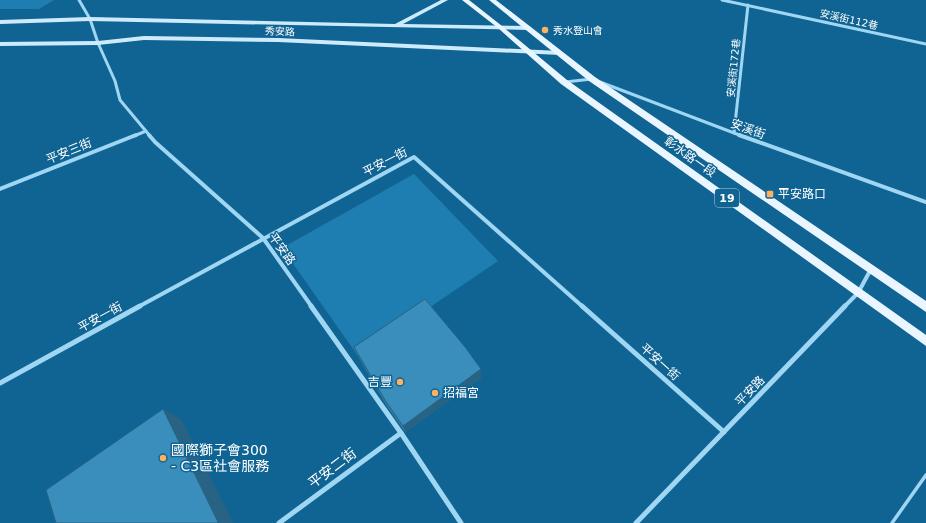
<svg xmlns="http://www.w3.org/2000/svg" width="926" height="523" font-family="'DejaVu Sans','Noto Sans TC',sans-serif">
<rect width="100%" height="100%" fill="#106493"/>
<!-- green -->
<g fill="#1f7eb1">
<path d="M 0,0 L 54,0 L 39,9 L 0,9 Z"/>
<path d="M 414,174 L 498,261 L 358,356 L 282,248 Z"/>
</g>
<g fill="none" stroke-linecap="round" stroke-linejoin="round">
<!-- lane -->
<path stroke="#9ed6f3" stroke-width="3.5" d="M 892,523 L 926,475"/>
<!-- street-far2 -->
<g stroke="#9ed6f3" stroke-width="3">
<path d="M 79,0 L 90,19 L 98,43 L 115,81 L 120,100 L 150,136"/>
<path d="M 722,0 L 926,44"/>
<path d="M 565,82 L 592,79"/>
<path d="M 600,82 L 742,136"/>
<path d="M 734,133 L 748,5"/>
<path d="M 134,136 L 146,131"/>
</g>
<!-- street-far1 -->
<g stroke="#9ed6f3" stroke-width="4">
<path d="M 149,135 L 155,142 L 263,238 L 312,307"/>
<path d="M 739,135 L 926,202"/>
<path d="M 0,189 L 136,135"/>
<path d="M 138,307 L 414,157 L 583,307"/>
<path d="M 844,307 L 858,293 L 871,269"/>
</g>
<!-- street -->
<g stroke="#9ed6f3" stroke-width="5">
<path d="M 311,306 L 401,433 L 461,523"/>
<path d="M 582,306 L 724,432"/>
<path d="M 0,383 L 140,306"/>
<path d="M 279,523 L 401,433"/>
<path d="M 636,523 L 845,306"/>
</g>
<!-- secondary -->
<g fill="#cdebfd" fill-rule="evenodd">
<path d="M 441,0 L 448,0 L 403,24 L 529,26 L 532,28 L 529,30 L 90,21 L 0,24 L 0,20 L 90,17 L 395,24 Z"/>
<path d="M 144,36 L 278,38 L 560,51 L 563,53 L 560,55 L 278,42 L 144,40 L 98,45 L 0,46 L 0,42 L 98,41 Z"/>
</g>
<!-- primary -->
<g fill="#eaf6ff" fill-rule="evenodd">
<path d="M 462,0 L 469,0 L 502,26 L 567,80 L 926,335 L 926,346 L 561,84 L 498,28 Z"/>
<path d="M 489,0 L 496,0 L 595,77 L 926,301 L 926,312 L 589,81 Z"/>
</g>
</g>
<!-- wall -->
<path fill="#317aa2" d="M 354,347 L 481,378 L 405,432 L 388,408 L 358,356 Z"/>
<!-- shaded-wall -->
<g fill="#286384">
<path d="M 481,369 L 481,378 L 405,432 L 403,426 Z"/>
<path d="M 163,409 L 181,419 L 233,523 L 217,523 Z"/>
</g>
<!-- building -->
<g fill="#398ebc" stroke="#286384">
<path d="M 425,299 L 465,347 L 481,369 L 403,426 L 385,400 L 354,347 Z"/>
<path d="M 163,409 L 218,522 L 217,523 L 56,523 L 46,490 Z"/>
</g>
<!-- markers -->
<g fill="#ffb160" stroke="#106493" stroke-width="1.5">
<circle cx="545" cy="30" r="4"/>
<rect x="766" y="190" width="8" height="8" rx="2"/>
<circle cx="400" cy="382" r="4"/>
<circle cx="435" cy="393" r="4"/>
<circle cx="163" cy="458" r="4"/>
</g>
<g text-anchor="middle" stroke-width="3" stroke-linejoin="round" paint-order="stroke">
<!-- far-street labels -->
<g font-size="10" fill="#fff" stroke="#106493">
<text transform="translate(849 19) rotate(13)" y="4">安溪街112巷</text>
<text transform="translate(280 31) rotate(2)" y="4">秀安路</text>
<text transform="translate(733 68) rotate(-84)" y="4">安溪街172巷</text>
</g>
<!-- far-poi labels -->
<g font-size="10" fill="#fff" stroke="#106493" text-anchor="start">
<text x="553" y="34">秀水登山會</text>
</g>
<!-- shield labels -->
<rect fill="#106493" stroke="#b7d0df" stroke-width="1" x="715" y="189" width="24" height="18" rx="3"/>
<g font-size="11" font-weight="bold" fill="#fff">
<text x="727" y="202">19</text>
</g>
<!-- street labels -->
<g font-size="12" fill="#fff" stroke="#106493">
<text transform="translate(748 129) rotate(20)" y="4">安溪街</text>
<text transform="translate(69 151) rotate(-22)" y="4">平安三街</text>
<text transform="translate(690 157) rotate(35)" y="4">彰水路一段</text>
<text transform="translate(385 162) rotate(-27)" y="4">平安一街</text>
<text transform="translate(282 249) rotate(54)" y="4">平安路</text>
<text transform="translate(100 317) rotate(-29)" y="4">平安一街</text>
<text transform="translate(660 362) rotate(42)" y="4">平安一街</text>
<text transform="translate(750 391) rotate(-46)" y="4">平安路</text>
</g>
<!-- poi labels -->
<g font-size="12" fill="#fff" stroke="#106493" text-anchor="start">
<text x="778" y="198">平安路口</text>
<text x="392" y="386" text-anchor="end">吉豐</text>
<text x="443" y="397">招福宮</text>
</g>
<!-- near-poi labels -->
<g font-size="14" fill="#fff" stroke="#106493" text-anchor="start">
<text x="171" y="455">國際獅子會300<tspan x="171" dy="16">- C3區社會服務</tspan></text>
</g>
<!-- near-street labels -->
<g font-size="14" fill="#fff" stroke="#106493">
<text transform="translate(332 468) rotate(-37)" y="5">平安二街</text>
</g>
</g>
</svg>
